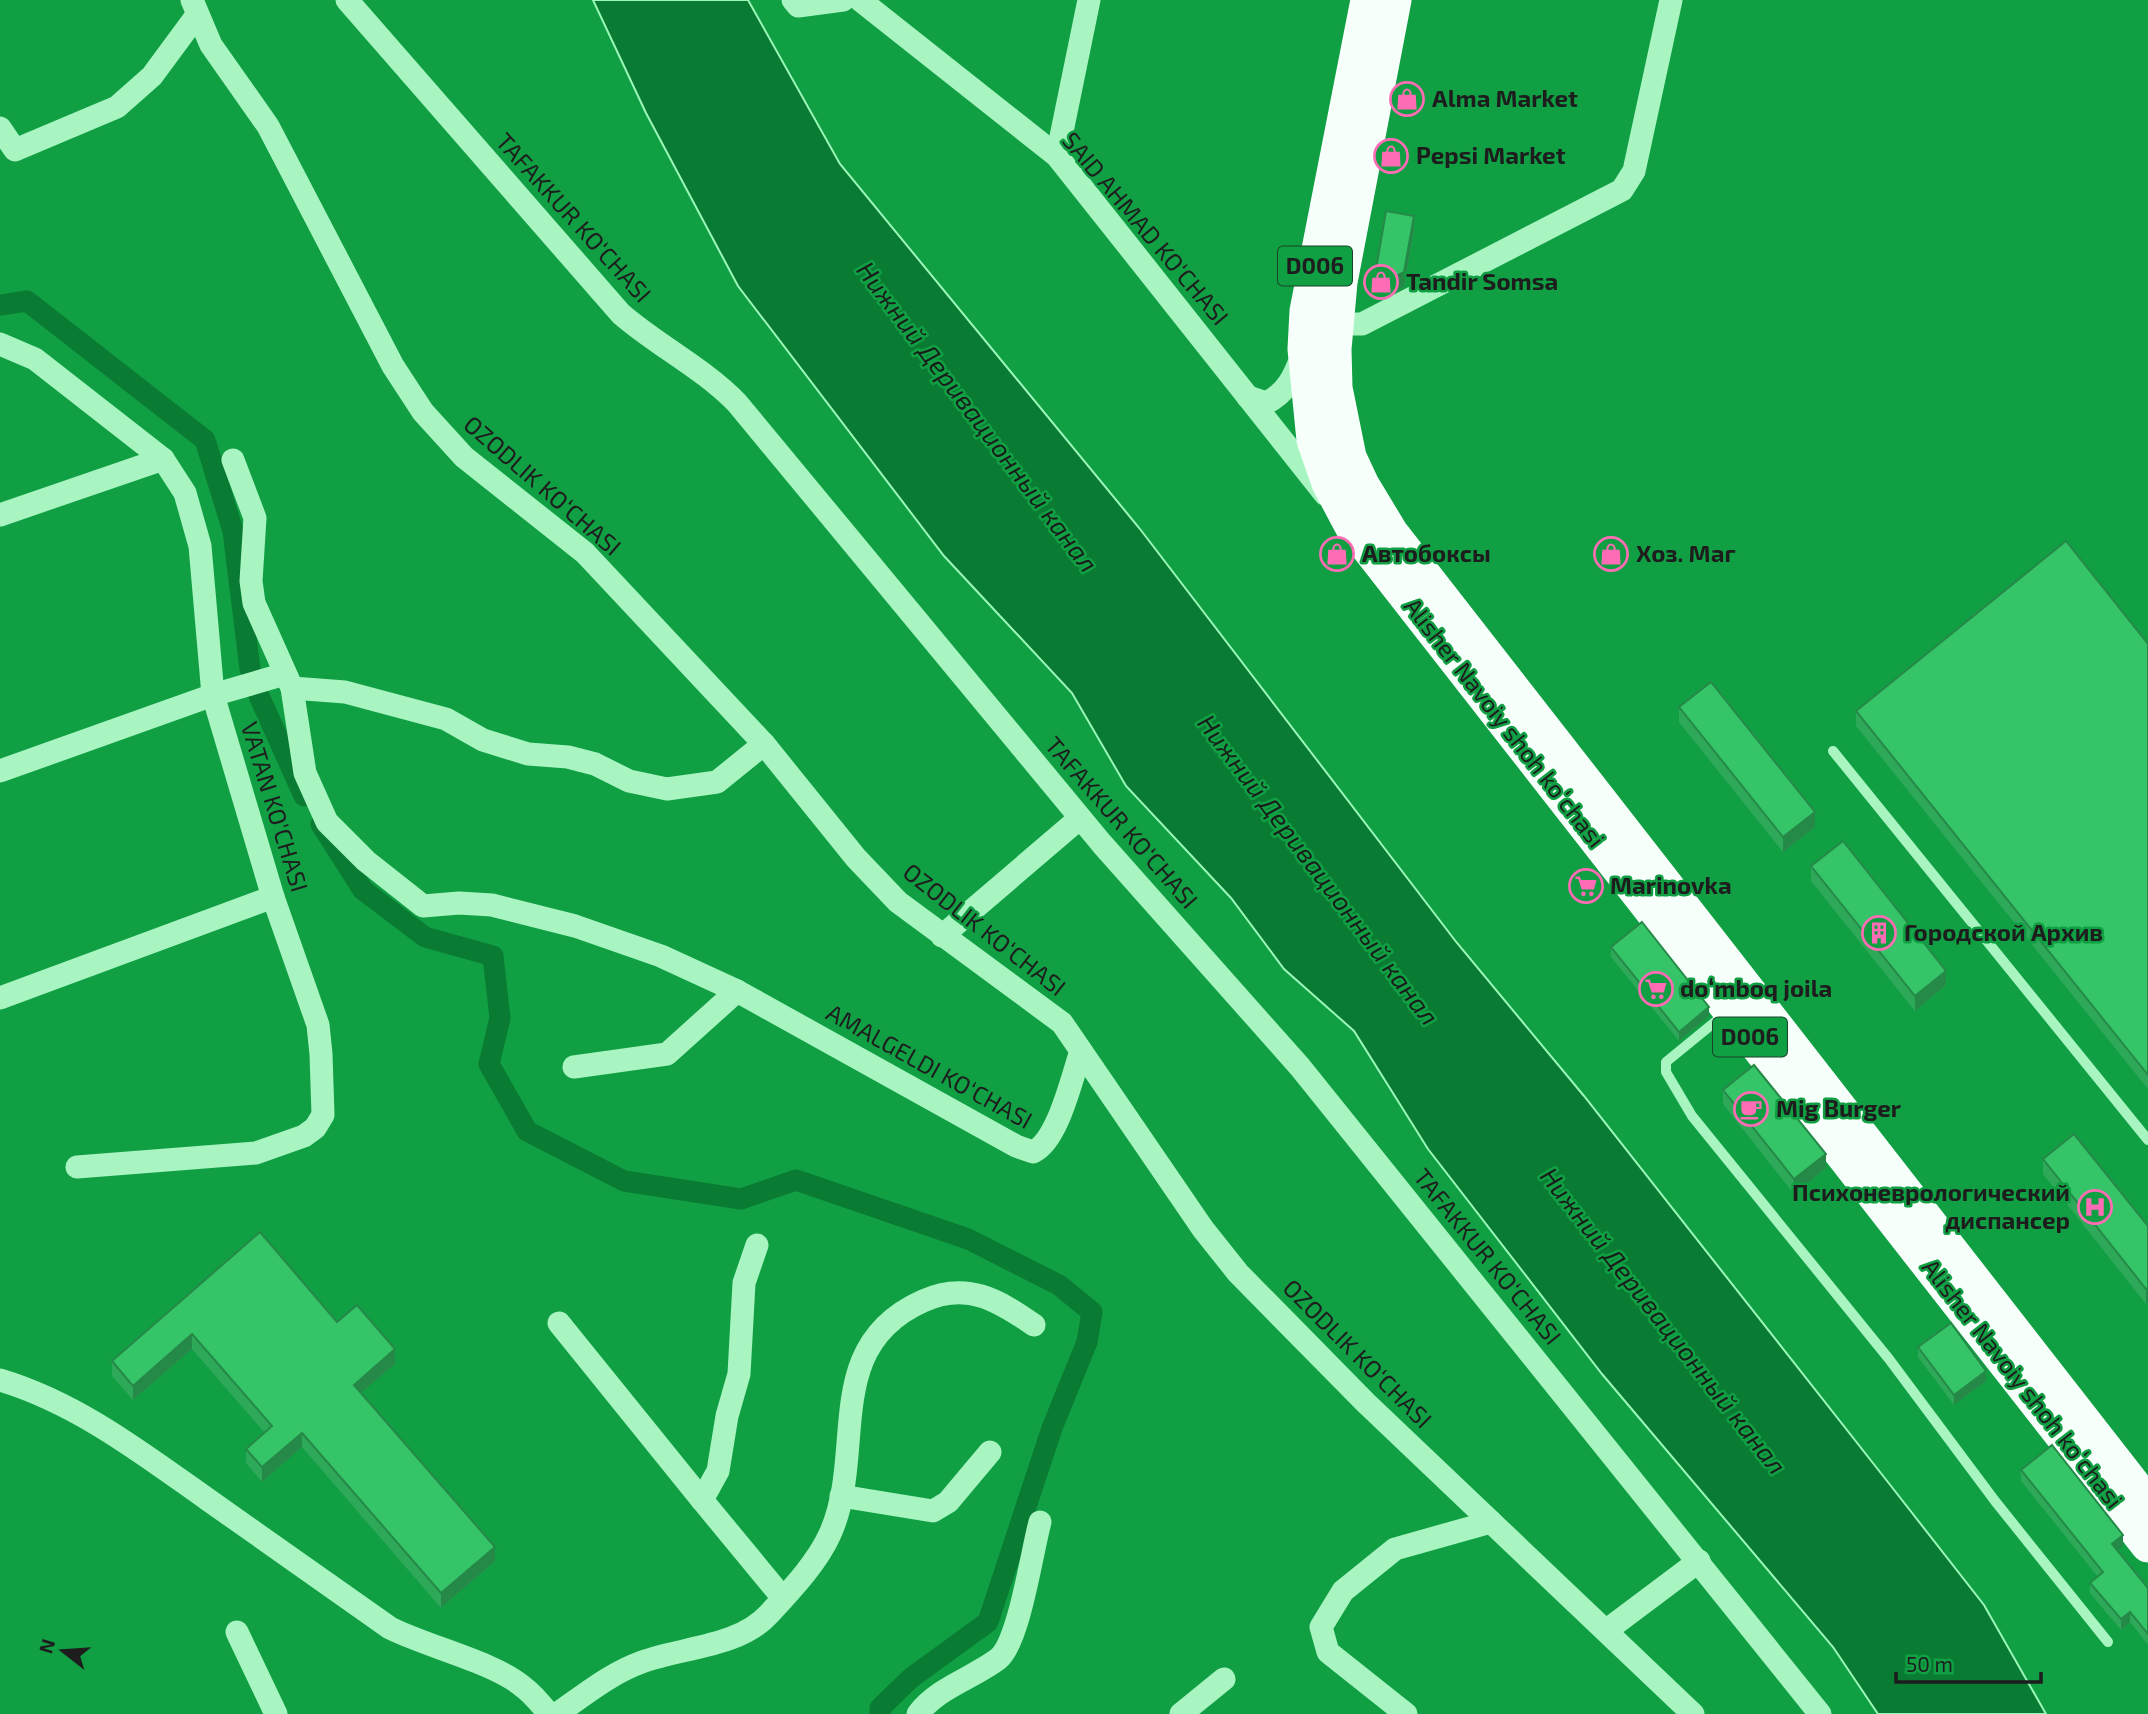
<svg xmlns="http://www.w3.org/2000/svg" width="2148" height="1714" font-family="'Exo 2',sans-serif">
<rect width="100%" height="100%" fill="#119f44"/>
<!-- water -->
<path fill="#0a7b33" stroke="#9af8b9" stroke-width="2" d="M 593,0 L 748,0 L 840,164 L 1140,529 L 1457,943 L 1584,1096 L 1891,1486 L 1984,1605 L 2046,1714 L 1878,1714 L 1833,1647 L 1602,1374 L 1428,1149 L 1354,1031 L 1284,969 L 1231,898 L 1126,786 L 1072,693 L 944,556 L 738,286 L 646,113 Z"/>
<g fill="none" stroke-linecap="round" stroke-linejoin="round">
<!-- canal -->
<g stroke="#0a7b33" stroke-width="21">
<path d="M 0,305 L 27,301 L 205,440 L 233,531 L 250,669"/>
<path d="M 259,696 L 304,796"/>
<path d="M 321,824 L 363,890 L 425,937 L 493,956 L 500,1018 L 489,1064 L 527,1131 L 624,1181 L 741,1199 L 796,1180 L 968,1239 L 1059,1285 L 1092,1312 L 1087,1342 L 1052,1428 L 988,1622 L 911,1678 L 880,1708 L 880,1714"/>
</g>
<!-- service -->
<g stroke="#a8f5c2" stroke-width="10">
<path d="M 1833,751 L 2148,1140"/>
<path d="M 1726,1013 L 1666,1062 L 1666,1072 L 1692,1116 L 1889,1359 L 1995,1501 L 2108,1642"/>
</g>
<!-- minor -->
<g stroke="#a8f5c2" stroke-width="23">
<path d="M 192,0 L 211,45 L 268,126 L 393,366 L 423,412 L 464,457 L 585,553 L 764,744 L 856,858 L 898,902 L 1062,1023 L 1203,1229 L 1238,1273 L 1366,1403 L 1693,1714"/>
<path d="M 347,0 L 621,314 C 658,346 703,368 737,403 L 1102,844 L 1300,1067 L 1820,1714"/>
<path d="M 793,0 L 798,6 L 843,0"/>
<path d="M 860,0 L 1057,156 L 1325,494"/>
<path d="M 0,128 L 15,150 L 117,107 L 152,76 L 197,15"/>
<path d="M 1057,156 L 1089,0"/>
<path d="M 1335,324 L 1362,324 L 1622,190 L 1634,171 L 1671,0"/>
<path d="M 0,344 L 35,359 L 163,459 L 185,493 L 200,546 L 213,695 L 273,897 L 318,1025 L 321,1054 L 323,1115 L 315,1128 L 304,1136 L 256,1153 L 77,1167"/>
<path d="M 1248,397 L 1266,403 C 1287,393 1295,375 1303,353"/>
<path d="M 233,460 L 255,518 L 251,581 L 254,603 L 292,688 L 305,773 L 327,822 L 366,861 L 423,906 L 459,903 L 492,905 L 575,926 L 661,956 L 737,991 L 1016,1146 L 1033,1152 C 1058,1141 1072,1077 1081,1051"/>
<path d="M 0,515 L 163,459"/>
<path d="M 292,688 L 345,692 L 446,719 L 483,740 L 528,754 L 568,757 L 595,764 L 629,781 L 667,789 L 717,782 L 764,744"/>
<path d="M 0,771 L 213,695 L 285,674"/>
<path d="M 942,936 L 1080,818"/>
<path d="M 0,998 L 273,897"/>
<path d="M 574,1067 L 667,1054 L 737,991"/>
<path d="M 757,1245 L 744,1283 L 739,1374 L 727,1416 L 718,1471 L 702,1500 L 782,1597"/>
<path d="M 559,1323 L 702,1500"/>
<path d="M 0,1380 C 77,1403 142,1453 207,1499 C 268,1542 329,1585 390,1628 C 428,1647 493,1662 522,1686 C 533,1694 541,1704 549,1714"/>
<path d="M 841,1496 L 933,1511 L 948,1502 L 990,1452"/>
<path d="M 1607,1630 L 1699,1561"/>
<path d="M 237,1632 L 276,1714"/>
<path d="M 557,1714 C 584,1695 611,1673 642,1662 C 683,1647 739,1647 769,1614 C 791,1590 817,1563 830,1534 C 867,1452 820,1347 923,1301 C 967,1281 998,1300 1034,1325"/>
<path d="M 918,1714 C 937,1688 973,1678 998,1659 C 1019,1643 1032,1551 1040,1522"/>
<path d="M 1181,1714 L 1224,1679"/>
<path d="M 1406,1714 L 1328,1652 L 1321,1627 L 1343,1591 L 1395,1549 L 1491,1522"/>
</g>
<!-- primary -->
<g stroke="#f6fffa" stroke-width="35">
<path d="M 1368,0 L 1307,311 L 1305,349 L 1314,440 L 1329,483 L 1353,528 L 2148,1545"/>
<path d="M 1394,0 L 1340,282 L 1334,349 L 1335,388 L 1349,457 L 1362,485 L 1391,533 L 2148,1504"/>
</g>
</g>
<!-- wall -->
<g fill="#2ea959">
<path d="M 1414,230 L 1404,287 L 1383,297 L 1374,296 L 1374,281 Z"/>
<path d="M 2148,644 L 2148,1089 L 1856,726 L 1856,711 Z"/>
<path d="M 1679,707 L 1815,827 L 1783,852 L 1679,722 Z"/>
<path d="M 1811,866 L 1946,985 L 1915,1011 L 1811,881 Z"/>
<path d="M 1611,947 L 1709,1016 L 1679,1041 L 1611,957 Z"/>
<path d="M 1723,1090 L 1826,1168 L 1794,1194 L 1723,1104 Z"/>
<path d="M 2043,1159 L 2148,1226 L 2148,1302 L 2146,1304 L 2043,1174 Z"/>
<path d="M 260,1232 L 337,1322 L 395,1364 L 361,1393 L 495,1561 L 441,1608 L 302,1447 L 262,1482 L 246,1463 L 246,1449 L 264,1432 L 192,1349 L 133,1400 L 112,1376 L 112,1361 Z"/>
<path d="M 1918,1347 L 1986,1381 L 1954,1405 L 1918,1357 Z"/>
<path d="M 2021,1470 L 2123,1546 L 2117,1550 L 2148,1588 L 2148,1645 L 2130,1622 L 2121,1630 L 2090,1593 L 2090,1583 L 2098,1577 L 2021,1481 Z"/>
</g>
<!-- shaded-wall -->
<g fill="#258948">
<path d="M 1414,216 L 1414,230 L 1404,287 L 1383,297 L 1383,283 Z"/>
<path d="M 1815,812 L 1815,827 L 1783,852 L 1783,837 Z"/>
<path d="M 1946,971 L 1946,985 L 1915,1011 L 1915,996 Z"/>
<path d="M 1709,1007 L 1709,1016 L 1679,1041 L 1679,1032 Z"/>
<path d="M 1826,1154 L 1826,1168 L 1794,1194 L 1794,1179 Z"/>
<path d="M 2148,1288 L 2148,1302 L 2146,1304 L 2146,1289 Z"/>
<path d="M 192,1334 L 192,1349 L 133,1400 L 133,1386 Z"/>
<path d="M 395,1349 L 395,1364 L 354,1399 L 354,1385 Z"/>
<path d="M 1986,1371 L 1986,1381 L 1954,1405 L 1954,1395 Z"/>
<path d="M 302,1433 L 302,1447 L 262,1482 L 262,1467 Z"/>
<path d="M 2123,1535 L 2123,1546 L 2112,1554 L 2112,1544 Z"/>
<path d="M 495,1547 L 495,1561 L 441,1608 L 441,1593 Z"/>
<path d="M 2130,1612 L 2130,1622 L 2121,1630 L 2121,1619 Z"/>
</g>
<!-- building -->
<g fill="#35c467" stroke="#258948" stroke-width="2">
<path d="M 1386,211 L 1414,216 L 1404,272 L 1383,283 L 1374,281 Z"/>
<path d="M 2066,541 L 2148,644 L 2148,1075 L 1856,711 Z"/>
<path d="M 1711,682 L 1815,812 L 1783,837 L 1679,707 Z"/>
<path d="M 1843,841 L 1946,971 L 1915,996 L 1811,866 Z"/>
<path d="M 1642,922 L 1709,1007 L 1679,1032 L 1611,947 Z"/>
<path d="M 1754,1065 L 1826,1154 L 1794,1179 L 1723,1090 Z"/>
<path d="M 2074,1134 L 2148,1226 L 2148,1288 L 2146,1289 L 2043,1159 Z"/>
<path d="M 260,1232 L 337,1322 L 357,1305 L 395,1349 L 354,1385 L 495,1547 L 441,1593 L 302,1433 L 262,1467 L 246,1449 L 272,1426 L 192,1334 L 133,1386 L 112,1361 Z"/>
<path d="M 1951,1323 L 1986,1371 L 1954,1395 L 1918,1347 Z"/>
<path d="M 2052,1445 L 2123,1535 L 2112,1544 L 2148,1588 L 2148,1634 L 2130,1612 L 2121,1619 L 2090,1583 L 2103,1572 L 2021,1470 Z"/>
</g>
<!-- icons -->
<defs>
<g id="shop-ring" transform="scale(1.75)"><circle r="9.5" fill="#119f44" stroke="#ff6cb5" stroke-width="1.5"/><path d="M-5-2.5h2.3a2.7 3.5 0 0 1 5.4 0H5L5.5 6h-11ZM-1.5-2.5h3a1.5 2.3 0 0 0-3 0Z" fill="#ff6cb5"/></g>
<g id="supermarket-ring" transform="scale(1.75)"><circle r="9.5" fill="#119f44" stroke="#ff6cb5" stroke-width="1.5"/><path d="M-6-5.5h2.5l.6 2H6L4.5 2H-2.5L-4.4-4H-6ZM-1.5 3.2a1.3 1.3 0 1 0 .1 0ZM3 3.2a1.3 1.3 0 1 0 .1 0Z" fill="#ff6cb5"/></g>
<g id="building-ring" transform="scale(1.75)"><circle r="9.5" fill="#119f44" stroke="#ff6cb5" stroke-width="1.5"/><path d="M-4-6H4V6H1V3H-1V6H-4ZM-2.5-4.3h1.7v1.8h-1.7ZM.8-4.3h1.7v1.8H.8ZM-2.5-1h1.7V.8h-1.7ZM.8-1h1.7V.8H.8Z" fill="#ff6cb5"/></g>
<g id="cafe-ring" transform="scale(1.75)"><circle r="9.5" fill="#119f44" stroke="#ff6cb5" stroke-width="1.5"/><path d="M-5.5-4.5H6V0H3Q3 3.5 0 3.5H-2.5Q-5.5 3.5-5.5 0ZM3-3.2v2h1.7v-2ZM-6 4.5H4V6H-6Z" fill="#ff6cb5"/></g>
<g id="hospital-ring" transform="scale(1.75)"><circle r="9.5" fill="#119f44" stroke="#ff6cb5" stroke-width="1.5"/><path d="M-5-5h3v3.5h4V-5h3V5h-3V1.5h-4V5h-3Z" fill="#ff6cb5"/></g>
</defs>
<g fill-rule="evenodd">
<use href="#shop-ring" x="1407" y="99"/>
<use href="#shop-ring" x="1391" y="156"/>
<use href="#shop-ring" x="1381" y="282"/>
<use href="#shop-ring" x="1337" y="554"/>
<use href="#shop-ring" x="1611" y="554"/>
<use href="#supermarket-ring" x="1586" y="886"/>
<use href="#building-ring" x="1879" y="933"/>
<use href="#supermarket-ring" x="1656" y="989"/>
<use href="#cafe-ring" x="1751" y="1109"/>
<use href="#hospital-ring" x="2095" y="1207"/>
</g>
<g text-anchor="middle" stroke-width="5" stroke-linejoin="round" paint-order="stroke">
<!-- shield labels -->
<g fill="#119f44" stroke="#194429" stroke-width="2">
<rect x="1278" y="246.5" width="74" height="39" rx="5"/>
<rect x="1713" y="1017.5" width="74" height="39" rx="5"/>
</g>
<g font-size="23" font-weight="bold" fill="#1d1d1d">
<text x="1315" y="274">D006</text>
<text x="1750" y="1045">D006</text>
</g>
<!-- poi labels -->
<g font-size="24" font-weight="bold" fill="#1d1d1d" stroke="#119f44" text-anchor="start">
<text x="1432" y="107">Alma Market</text>
<text x="1416" y="164">Pepsi Market</text>
<text x="1406" y="290">Tandir Somsa</text>
<text x="1362" y="562">Автобоксы</text>
<text x="1636" y="562">Хоз. Маг</text>
<text x="1610" y="894">Marinovka</text>
<text x="1904" y="941">Городской Архив</text>
<text x="1680" y="997">doʻmboq joila</text>
<text x="1776" y="1117">Mig Burger</text>
<text x="2070" y="1201" text-anchor="end">Психоневрологический<tspan x="2070" dy="28">диспансер</tspan></text>
</g>
<!-- street labels -->
<g font-size="24" fill="#1d1d1d" stroke="#119f44">
<text transform="translate(573 218) rotate(48)" y="8">TAFAKKUR KO‘CHASI</text>
<text transform="translate(1145 229) rotate(50)" y="8">SAID AHMAD KO‘CHASI</text>
<text transform="translate(542 486) rotate(41)" y="8">OZODLIK KO‘CHASI</text>
<text transform="translate(1504 723) rotate(52)" y="8">Alisher Navoiy shoh koʻchasi</text>
<text transform="translate(274 807) rotate(73)" y="8">VATAN KO'CHASI</text>
<text transform="translate(1121 823) rotate(49)" y="8">TAFAKKUR KO‘CHASI</text>
<text transform="translate(984 930) rotate(38)" y="8">OZODLIK KO‘CHASI</text>
<text transform="translate(929 1067) rotate(29)" y="8">AMALGELDI KO‘CHASI</text>
<text transform="translate(1487 1257) rotate(51)" y="8">TAFAKKUR KO‘CHASI</text>
<text transform="translate(1357 1354) rotate(45)" y="8">OZODLIK KO‘CHASI</text>
<text transform="translate(2022 1384) rotate(52)" y="8">Alisher Navoiy shoh koʻchasi</text>
</g>
<!-- water labels -->
<g font-size="26" font-style="italic" fill="#191d1a" stroke="#119f44">
<text transform="translate(977 417) rotate(53)" y="9">Нижний Деривационный канал</text>
<text transform="translate(1318 870) rotate(53)" y="9">Нижний Деривационный канал</text>
<text transform="translate(1663 1321) rotate(52)" y="9">Нижний Деривационный канал</text>
</g>
</g>
<!-- north arrow -->
<g transform="translate(63 1651) rotate(287)" stroke="#119f44" stroke-width="5" paint-order="stroke">
<path d="M0-5L12 26L0 18L-12 26Z" fill="#1d1d1d"/>
<text y="-10" font-size="19" font-weight="bold" text-anchor="middle" fill="#1d1d1d">N</text>
</g>
<!-- scale -->
<path d="M1896 1672v10h145v-10" fill="none" stroke="#1d1d1d" stroke-width="3.5"/>
<text x="1906" y="1672" font-size="21" fill="#1d1d1d" stroke="#119f44" stroke-width="5" paint-order="stroke">50 m</text>
</svg>
